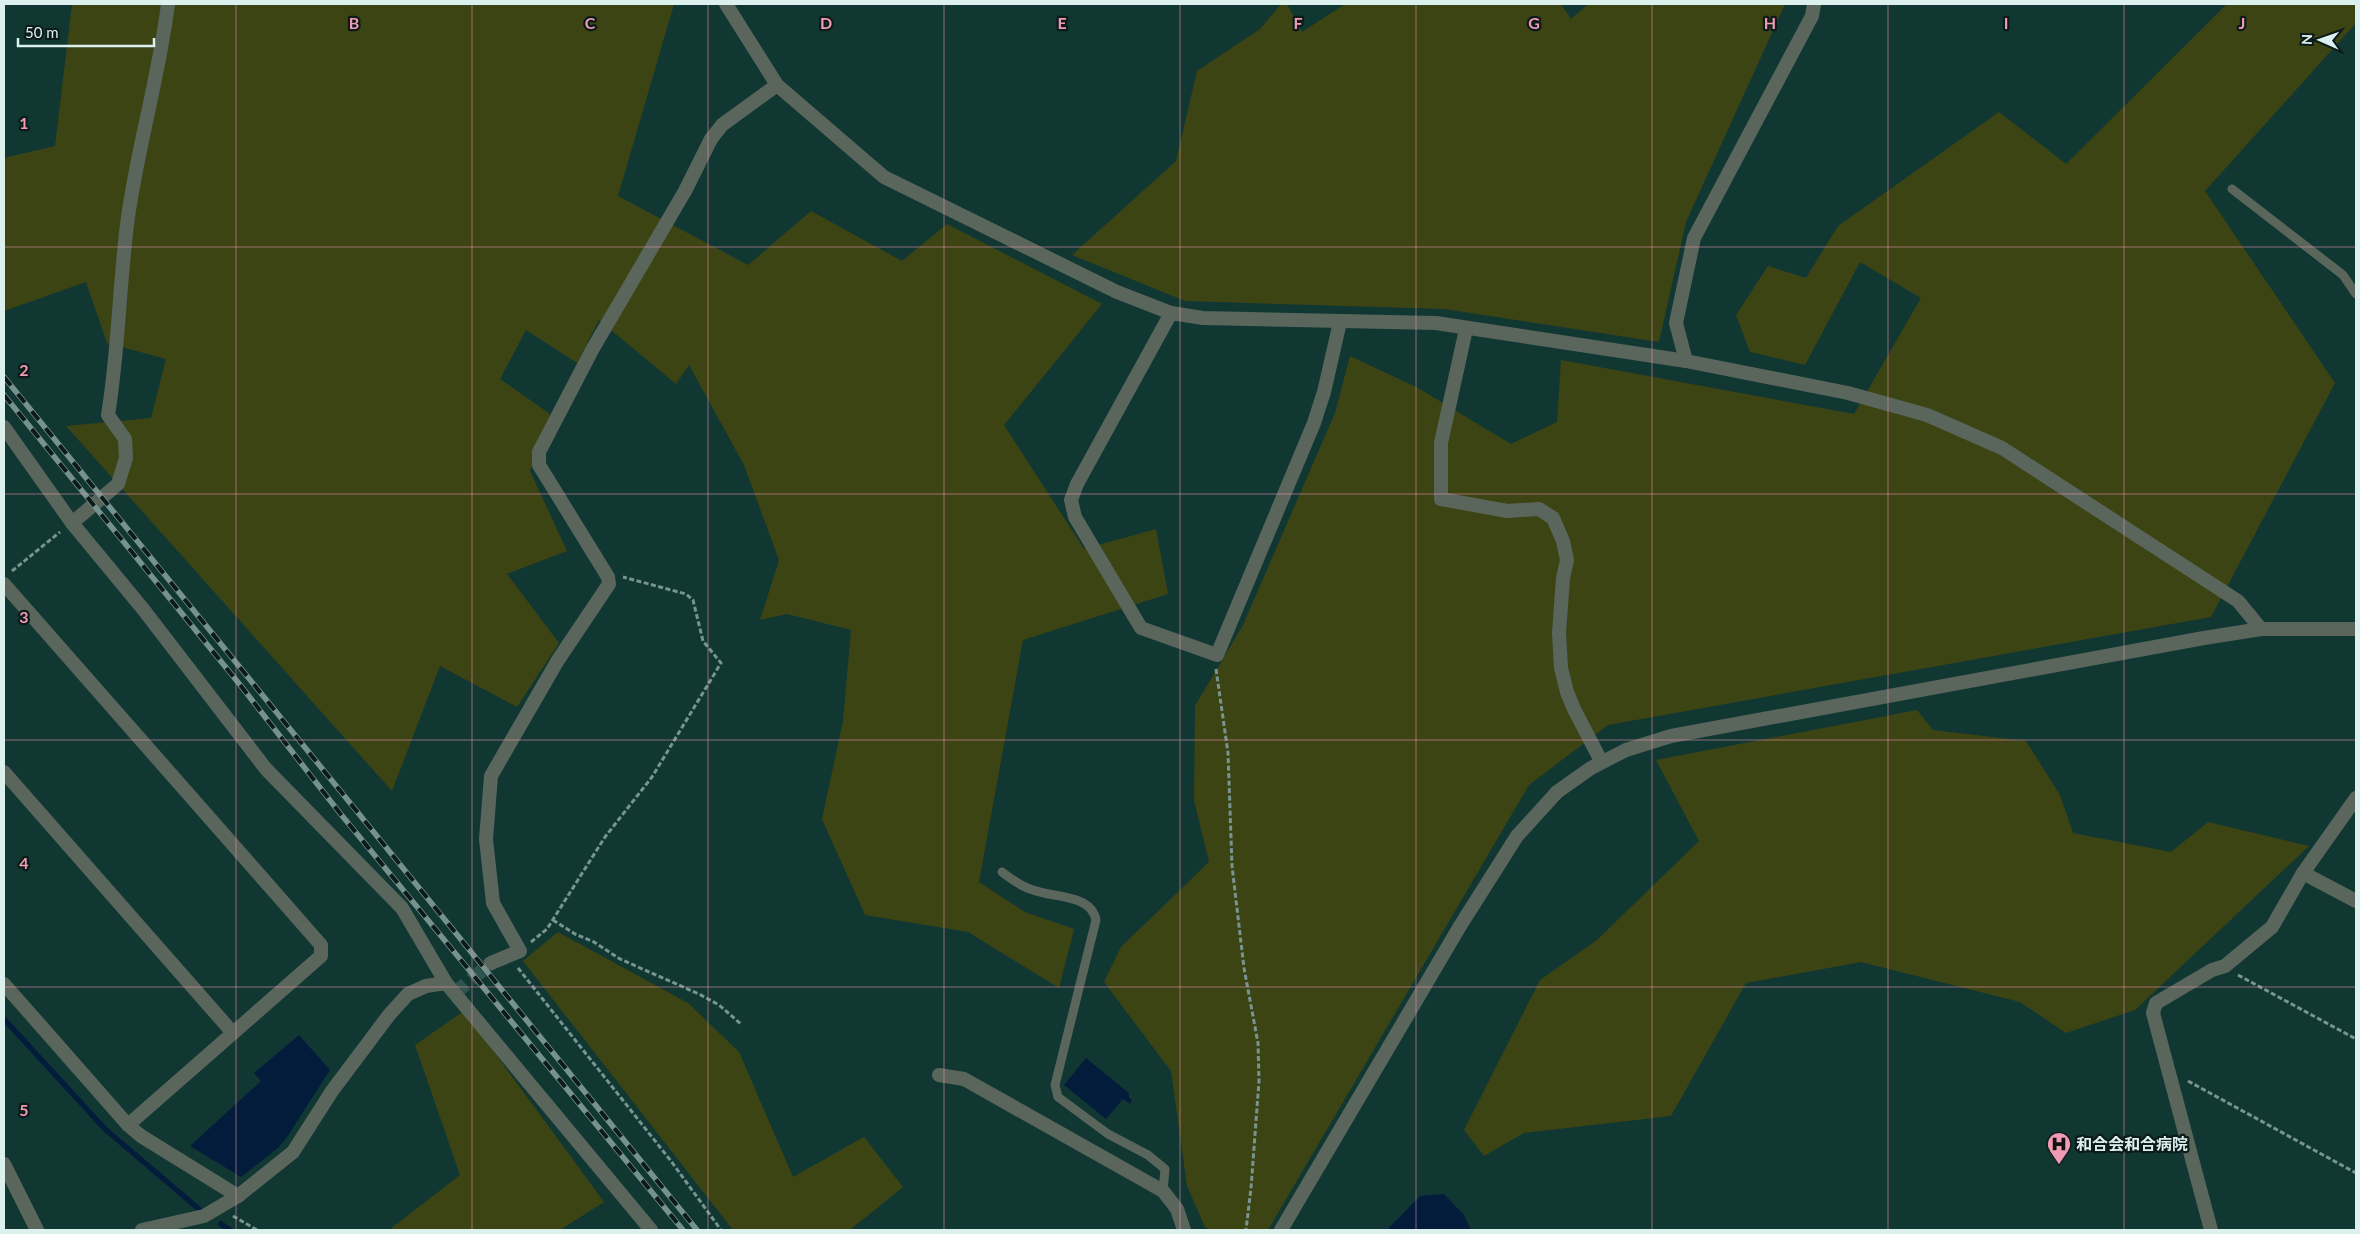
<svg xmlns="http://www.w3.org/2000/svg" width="2360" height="1234" font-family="Lato,'Noto Sans JP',sans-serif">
<rect width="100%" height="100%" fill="#113733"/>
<!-- green -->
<g fill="#3d4414">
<path d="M 72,4 L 674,4 L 618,196 L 748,265 L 811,211 L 902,261 L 947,224 L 1102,304 L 1004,425 L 1084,549 L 1156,529 L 1168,594 L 1023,640 L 979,882 L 1025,912 L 1074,929 L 1059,988 L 968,932 L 865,915 L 822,819 L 843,721 L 851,630 L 787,614 L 760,620 L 779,560 L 744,465 L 689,365 L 676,384 L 599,320 L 577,363 L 526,330 L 500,379 L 550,414 L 530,471 L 567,551 L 507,574 L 559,643 L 517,707 L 440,666 L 392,791 L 66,426 L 151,418 L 166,359 L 107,343 L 86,282 L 4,311 L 4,158 L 55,146 Z"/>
<path d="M 1281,4 L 1287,4 L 1302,32 L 1345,4 L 1561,4 L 1571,19 L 1588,4 L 1785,4 L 1686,222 L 1659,342 L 1444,309 L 1185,301 L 1072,255 L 1176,161 L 1197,71 L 1260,29 Z"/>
<path d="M 2227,4 L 2356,4 L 2356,23 L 2205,191 L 2335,383 L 2211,617 L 1608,725 L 1529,785 L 1268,1230 L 1211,1230 L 1205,1227 L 1187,1186 L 1171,1071 L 1104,982 L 1121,947 L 1209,862 L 1194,800 L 1195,706 L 1243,625 L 1335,413 L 1350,356 L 1418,388 L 1511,444 L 1557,422 L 1561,360 L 1854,414 L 1921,298 L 1860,262 L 1805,365 L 1750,352 L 1736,315 L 1768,266 L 1806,278 L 1838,226 L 1999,112 L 2066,164 Z"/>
<path d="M 1917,710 L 1933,730 L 2026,741 L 2060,795 L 2073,833 L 2171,852 L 2208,822 L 2309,846 L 2135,1010 L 2066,1033 L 2020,1002 L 1861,962 L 1746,983 L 1671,1116 L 1524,1133 L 1484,1156 L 1464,1130 L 1540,980 L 1597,940 L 1699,841 L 1656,760 Z"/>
<path d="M 558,932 L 688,1003 L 739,1052 L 793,1177 L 864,1137 L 903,1187 L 850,1230 L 733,1230 L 523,961 Z"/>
<path d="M 464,1011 L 604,1202 L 560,1230 L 389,1230 L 460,1175 L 415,1045 Z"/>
</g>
<!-- water -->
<g fill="#041c3c">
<path d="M 299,1035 L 330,1070 L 287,1137 L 278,1148 L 241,1177 L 190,1146 L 261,1081 L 254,1073 Z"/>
<path d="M 1086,1058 L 1129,1093 L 1129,1097 L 1132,1100 L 1130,1104 L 1123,1099 L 1106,1119 L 1064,1085 Z"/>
<path d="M 1444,1194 L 1464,1215 L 1471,1230 L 1387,1230 L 1420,1196 Z"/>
</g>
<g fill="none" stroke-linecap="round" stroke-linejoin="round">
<!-- stream -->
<g stroke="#041c3c" stroke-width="5.5">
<path d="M 4,1019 L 105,1129 L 200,1210"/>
<path d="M 221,1224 L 230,1230"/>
</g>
<!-- minor-tunnel -->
<path stroke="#2f534f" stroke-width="14" stroke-dasharray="14 7" stroke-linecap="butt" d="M 455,993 L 491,963"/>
<!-- path -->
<g stroke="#779490" stroke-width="3" stroke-dasharray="5 2.5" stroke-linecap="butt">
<path d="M 12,571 L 60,532"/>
<path d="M 1216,669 L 1228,753 L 1232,866 L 1244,968 L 1258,1043 L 1259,1081 L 1251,1188 L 1246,1230"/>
<path d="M 553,920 L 575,934 L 594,942 L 620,959 L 699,994 L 719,1005 L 741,1024"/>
<path d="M 531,942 L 547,929 L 605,837 L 652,777 L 721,663 L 703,641 L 693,600 L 686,594 L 623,577"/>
<path d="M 518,968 L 671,1161 L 721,1230"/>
<path d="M 2238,975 L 2356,1039"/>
<path d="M 2188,1081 L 2356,1173"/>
<path d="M 233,1216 L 257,1230"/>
</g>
<!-- service -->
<g stroke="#5a655c" stroke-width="9">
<path d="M 2232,189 L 2343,275 L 2356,294"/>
<path d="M 1002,872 C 1011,879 1022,887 1033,890 C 1054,898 1091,894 1096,920 L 1055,1085 L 1058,1097 L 1108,1134 L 1148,1155 L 1165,1169 L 1163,1191"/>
</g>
<!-- minor -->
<g stroke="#5a655c" stroke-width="14">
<path d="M 726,4 L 777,85 L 884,177 L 1117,292 L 1171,313 L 1203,318 L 1436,323 L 1686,361 L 1848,393 L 1927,415 L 2002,448 L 2238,601 L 2261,629"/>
<path d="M 1171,313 L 1077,484 L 1071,500 L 1075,517 L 1141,628 L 1217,655 L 1314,423 L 1324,392 L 1340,322"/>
<path d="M 1466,329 L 1441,443 L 1441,499 L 1507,511 L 1539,509 L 1553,518 L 1563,541 L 1567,560 L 1563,578 L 1559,633 L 1561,668 L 1567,692 L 1574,709 L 1601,761"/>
<path d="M 1686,361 L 1676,323 L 1694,238 L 1812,16 L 1814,4"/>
<path d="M 4,427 L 72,523 L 143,609 L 266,769 L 402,908 L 446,983 L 651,1230"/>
<path d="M 72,523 L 118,484 L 126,458 L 125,439 L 108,415 C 119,349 119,283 128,217 C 138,146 159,76 168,4"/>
<path d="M 4,584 L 321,945 L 321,956 L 128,1125"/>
<path d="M 4,772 L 233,1033"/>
<path d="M 2303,873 L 2356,901"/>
<path d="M 491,963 L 520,951 L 493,903 L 486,839 L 491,776 L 558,660 L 609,584 L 608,577 L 539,465 L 539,452 L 592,350 L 685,191 L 711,139 L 722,125 L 777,85"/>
<path d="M 4,984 L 128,1125 L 141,1136 L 238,1196"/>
<path d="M 939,1075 L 964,1079 L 1163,1191 L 1177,1209 L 1184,1230"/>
<path d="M 4,1164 L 37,1230"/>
<path d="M 142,1230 L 204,1216 L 238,1196 L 293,1152 L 332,1091 L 389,1015 L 408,994 L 426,986 L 446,983"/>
<path d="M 2211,1230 L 2153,1013 L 2156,1003 L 2212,970 L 2225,966 L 2272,927 L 2303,873 L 2356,798"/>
</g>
<!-- tertiary -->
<path stroke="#5a655c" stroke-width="14" d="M 1281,1230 L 1460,926 L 1517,836 L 1557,792 L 1591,768 L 1626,750 L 1671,736 L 2204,638 L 2261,629 L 2356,629"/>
<!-- rail casing -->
<g stroke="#75928f" stroke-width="5.5">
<g id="rail">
<path d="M 4,377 L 697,1230"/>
<path d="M 4,395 L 241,686 L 339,812 L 683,1230"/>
</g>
</g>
<!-- rail -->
<use href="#rail" stroke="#0c1b1a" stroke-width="4" stroke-dasharray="11" stroke-linecap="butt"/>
</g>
<!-- grid -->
<path fill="none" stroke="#f19ab4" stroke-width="1" stroke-opacity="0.55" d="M 236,4 L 236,1230M 472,4 L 472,1230M 708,4 L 708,1230M 944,4 L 944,1230M 1180,4 L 1180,1230M 1416,4 L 1416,1230M 1652,4 L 1652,1230M 1888,4 L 1888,1230M 2124,4 L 2124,1230M 4,247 L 2356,247M 4,494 L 2356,494M 4,740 L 2356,740M 4,987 L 2356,987"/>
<!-- icons -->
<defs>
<g id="hospital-pin" transform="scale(1.25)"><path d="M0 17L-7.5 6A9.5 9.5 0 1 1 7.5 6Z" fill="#f19ab4" stroke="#0c1b1a"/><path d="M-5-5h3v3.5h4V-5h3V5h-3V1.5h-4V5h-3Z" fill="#111"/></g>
</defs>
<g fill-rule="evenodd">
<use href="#hospital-pin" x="2059" y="1144"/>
</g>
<g text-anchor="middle" stroke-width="4.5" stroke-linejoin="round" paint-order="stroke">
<!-- poi labels -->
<g font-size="16" font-weight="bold" fill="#dcf0ed" stroke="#0c1b1a" text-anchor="start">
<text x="2076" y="1150">和合会和合病院</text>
</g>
</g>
<g font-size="16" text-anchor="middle" font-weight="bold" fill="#f19ab4" stroke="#0c1b1a" stroke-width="4.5" stroke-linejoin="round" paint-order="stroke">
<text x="354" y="29">B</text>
<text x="590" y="29">C</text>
<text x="826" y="29">D</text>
<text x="1062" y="29">E</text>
<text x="1298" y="29">F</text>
<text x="1534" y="29">G</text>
<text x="1770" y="29">H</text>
<text x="2006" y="29">I</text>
<text x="2242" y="29">J</text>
<text x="24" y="129">1</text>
<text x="24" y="376">2</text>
<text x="24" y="623">3</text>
<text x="24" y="869">4</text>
<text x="24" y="1116">5</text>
</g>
<!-- border -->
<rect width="2360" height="1234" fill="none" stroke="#dcf0ed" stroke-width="10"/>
<!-- north arrow -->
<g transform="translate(2320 40) rotate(272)" stroke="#0c1b1a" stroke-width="4" paint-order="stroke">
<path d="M0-4L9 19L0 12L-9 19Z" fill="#dcf0ed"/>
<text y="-8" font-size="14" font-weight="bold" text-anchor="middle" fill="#dcf0ed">N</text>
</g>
<!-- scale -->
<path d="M18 38v8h136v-8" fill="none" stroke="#dcf0ed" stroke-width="2.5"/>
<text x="25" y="38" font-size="15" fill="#dcf0ed" stroke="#0c1b1a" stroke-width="4" paint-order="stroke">50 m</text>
</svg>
